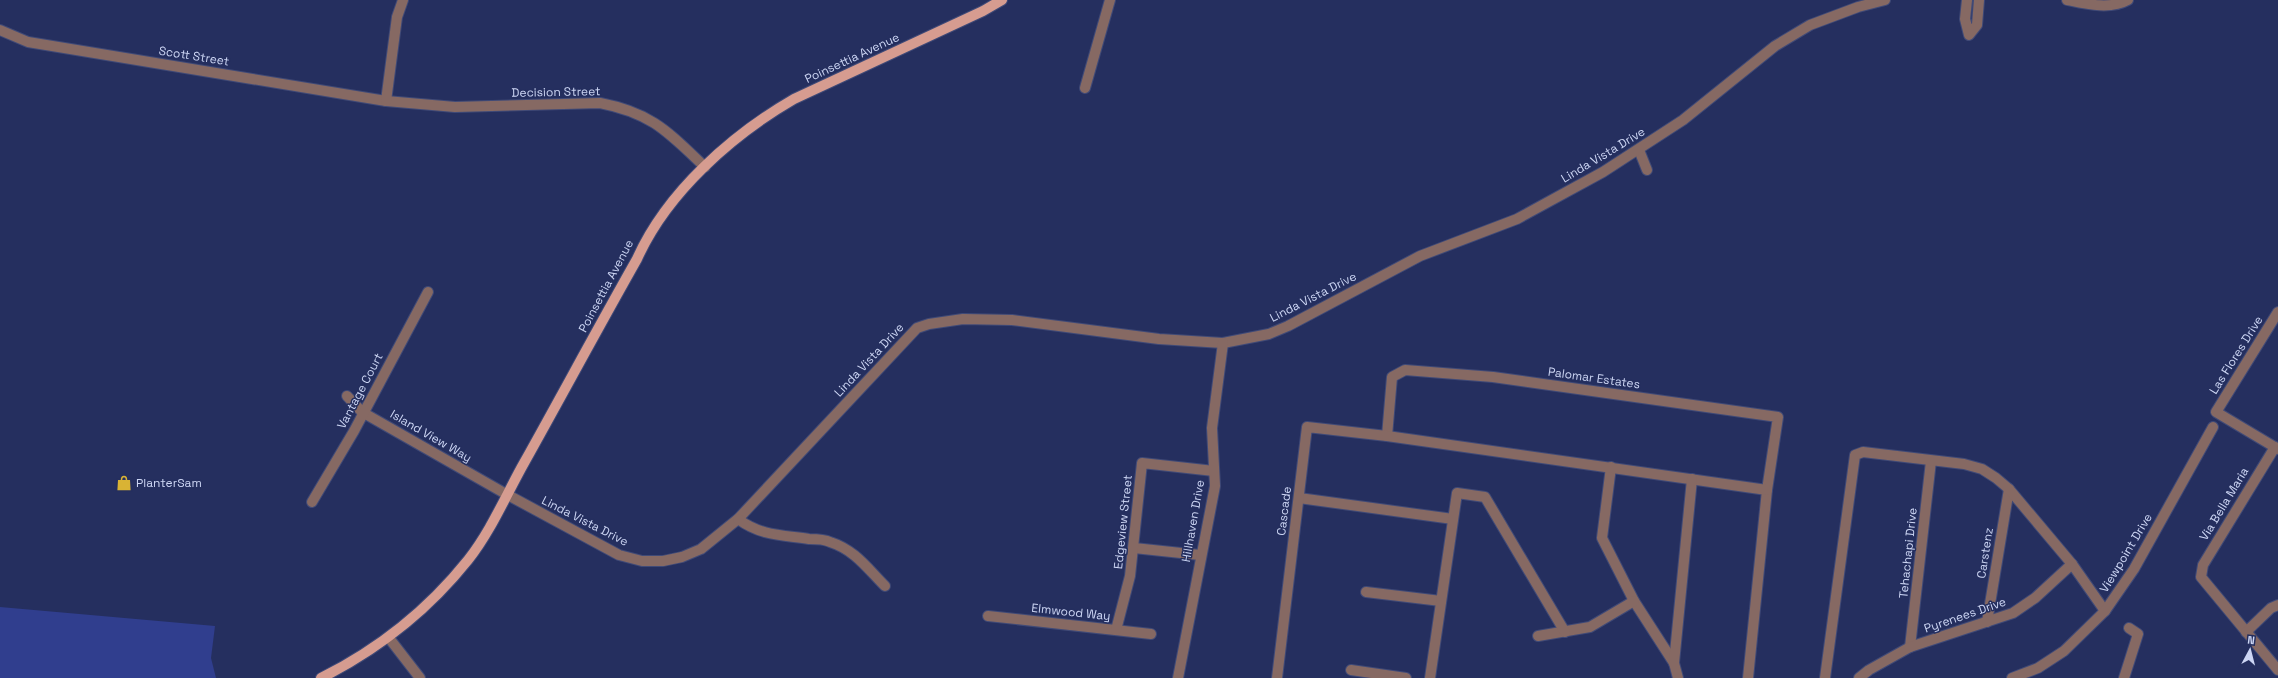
<svg xmlns="http://www.w3.org/2000/svg" width="2278" height="678" font-family="'Space Grotesk',sans-serif">
<rect width="100%" height="100%" fill="#252f5f"/>
<!-- green -->
<path fill="#303e8e" d="M 0,607 L 215,626 L 211,658 L 216,678 L 0,678 Z"/>
<g fill="none" stroke-linecap="round" stroke-linejoin="round">
<!-- minor casing -->
<g stroke="#404a77" stroke-width="12">
<g id="minor">
<path d="M 1967,0 L 1965,19 L 1969,35 L 1977,25 L 1979,0"/>
<path d="M 2067,0 C 2086,4 2110,10 2128,0"/>
<path d="M 0,30 L 28,42 L 386,101 L 455,107 L 600,103 C 652,113 668,132 705,167"/>
<path d="M 1085,88 L 1110,0"/>
<path d="M 386,101 L 397,17 L 403,0"/>
<path d="M 1639,150 L 1647,170"/>
<path d="M 2278,312 L 2216,412 L 2278,449"/>
<path d="M 347,396 L 362,412 L 506,494 L 619,555 L 642,561 L 663,561 L 682,557 L 701,549 L 738,519 L 917,328 L 929,324 L 963,319 L 1012,320 L 1159,339 L 1223,343 L 1269,334 L 1288,326 L 1420,256 L 1517,219 L 1603,172 L 1683,120 L 1775,46 L 1810,25 L 1858,7 L 1885,0"/>
<path d="M 1387,436 L 1392,377 L 1405,370 L 1493,377 L 1778,417 L 1767,490 L 1748,678"/>
<path d="M 2275,447 L 2203,565 L 2201,577 L 2278,670"/>
<path d="M 1611,467 L 1602,538 L 1634,601 L 1674,663"/>
<path d="M 1299,498 L 1453,519"/>
<path d="M 312,502 L 354,431 L 428,292"/>
<path d="M 738,519 C 761,536 782,535 809,539 C 816,539 824,539 830,542 C 855,550 867,568 885,586"/>
<path d="M 1134,548 L 1200,555"/>
<path d="M 1366,592 L 1441,601"/>
<path d="M 988,616 L 1151,634"/>
<path d="M 1987,622 L 2009,489"/>
<path d="M 1116,630 L 1130,576 L 1142,463 L 1214,471"/>
<path d="M 2246,632 L 2271,608 L 2278,605"/>
<path d="M 1538,636 L 1590,627 L 1634,601"/>
<path d="M 389,638 L 420,678"/>
<path d="M 1910,647 L 1931,461"/>
<path d="M 1351,670 L 1406,678"/>
<path d="M 1178,678 L 1215,486 L 1212,428 L 1223,343"/>
<path d="M 1277,678 L 1307,427 L 1387,436 L 1767,490"/>
<path d="M 1430,678 L 1457,493 L 1485,497 L 1565,632"/>
<path d="M 1678,678 L 1674,663 L 1692,479"/>
<path d="M 1825,678 L 1855,455 L 1863,452 L 1964,464 L 1982,469 L 1996,478 L 2009,489 L 2072,564 L 2105,611"/>
<path d="M 1859,678 L 1869,670 L 1910,647 L 2013,613 L 2035,598 L 2072,564"/>
<path d="M 2012,678 L 2038,668 L 2064,651 L 2105,611 L 2134,569 L 2213,427"/>
<path d="M 2124,678 L 2138,634 L 2129,628"/>
</g>
</g>
<!-- major casing -->
<g stroke="#404a77" stroke-width="12">
<path id="major" d="M 321,678 C 379,649 428,610 468,560 C 491,531 506,495 524,463 C 562,395 599,326 637,259 C 667,192 732,135 794,99 L 983,11 L 1002,0"/>
</g>
<!-- minor -->
<use href="#minor" stroke="#866963" stroke-width="10"/>
<!-- major -->
<use href="#major" stroke="#d69c90" stroke-width="10"/>
</g>
<!-- icons -->
<defs>
<g id="shop-bare" transform="scale(1.2)"><path d="M-5-2.5h2.3a2.7 3.5 0 0 1 5.4 0H5L5.5 6h-11ZM-1.5-2.5h3a1.5 2.3 0 0 0-3 0Z" fill="#d9b334" stroke="#252f5f" stroke-width="2.5" paint-order="stroke"/></g>
</defs>
<g fill-rule="evenodd">
<use href="#shop-bare" x="124" y="483"/>
</g>
<g text-anchor="middle" stroke-width="3" stroke-linejoin="round" paint-order="stroke">
<!-- street labels -->
<g font-size="12" fill="#cdd6f4" stroke="#252f5f">
<text transform="translate(194 56) rotate(9)" y="4">Scott Street</text>
<text transform="translate(852 58) rotate(-25)" y="4">Poinsettia Avenue</text>
<text transform="translate(556 92) rotate(-1)" y="4">Decision Street</text>
<text transform="translate(1603 155) rotate(-31)" y="4">Linda Vista Drive</text>
<text transform="translate(606 286) rotate(-62)" y="4">Poinsettia Avenue</text>
<text transform="translate(1313 297) rotate(-27)" y="4">Linda Vista Drive</text>
<text transform="translate(2236 355) rotate(-58)" y="4">Las Flores Drive</text>
<text transform="translate(869 360) rotate(-47)" y="4">Linda Vista Drive</text>
<text transform="translate(1594 378) rotate(8)" y="4">Palomar Estates</text>
<text transform="translate(360 391) rotate(-62)" y="4">Vantage Court</text>
<text transform="translate(431 436) rotate(30)" y="4">Island View Way</text>
<text transform="translate(2224 504) rotate(-59)" y="4">Via Bella Maria</text>
<text transform="translate(1284 511) rotate(-83)" y="4">Cascade</text>
<text transform="translate(585 521) rotate(27)" y="4">Linda Vista Drive</text>
<text transform="translate(1193 521) rotate(-80)" y="4">Hillhaven Drive</text>
<text transform="translate(1123 522) rotate(-84)" y="4">Edgeview Street</text>
<text transform="translate(1908 553) rotate(-84)" y="4">Tehachapi Drive</text>
<text transform="translate(1985 553) rotate(-81)" y="4">Carstenz</text>
<text transform="translate(2126 553) rotate(-59)" y="4">Viewpoint Drive</text>
<text transform="translate(1071 612) rotate(6)" y="4">Elmwood Way</text>
<text transform="translate(1965 615) rotate(-19)" y="4">Pyrenees Drive</text>
</g>
<!-- poi labels -->
<g font-size="12" fill="#cdd6f4" stroke="#252f5f" text-anchor="start">
<text x="136" y="487">PlanterSam</text>
</g>
</g>
<!-- north arrow -->
<g transform="translate(2250 650) rotate(7)" stroke="#252f5f" stroke-width="3" paint-order="stroke">
<path d="M0-3L7 15L0 10L-7 15Z" fill="#cdd6f4"/>
<text y="-6" font-size="11" font-weight="bold" text-anchor="middle" fill="#cdd6f4">N</text>
</g>
</svg>
